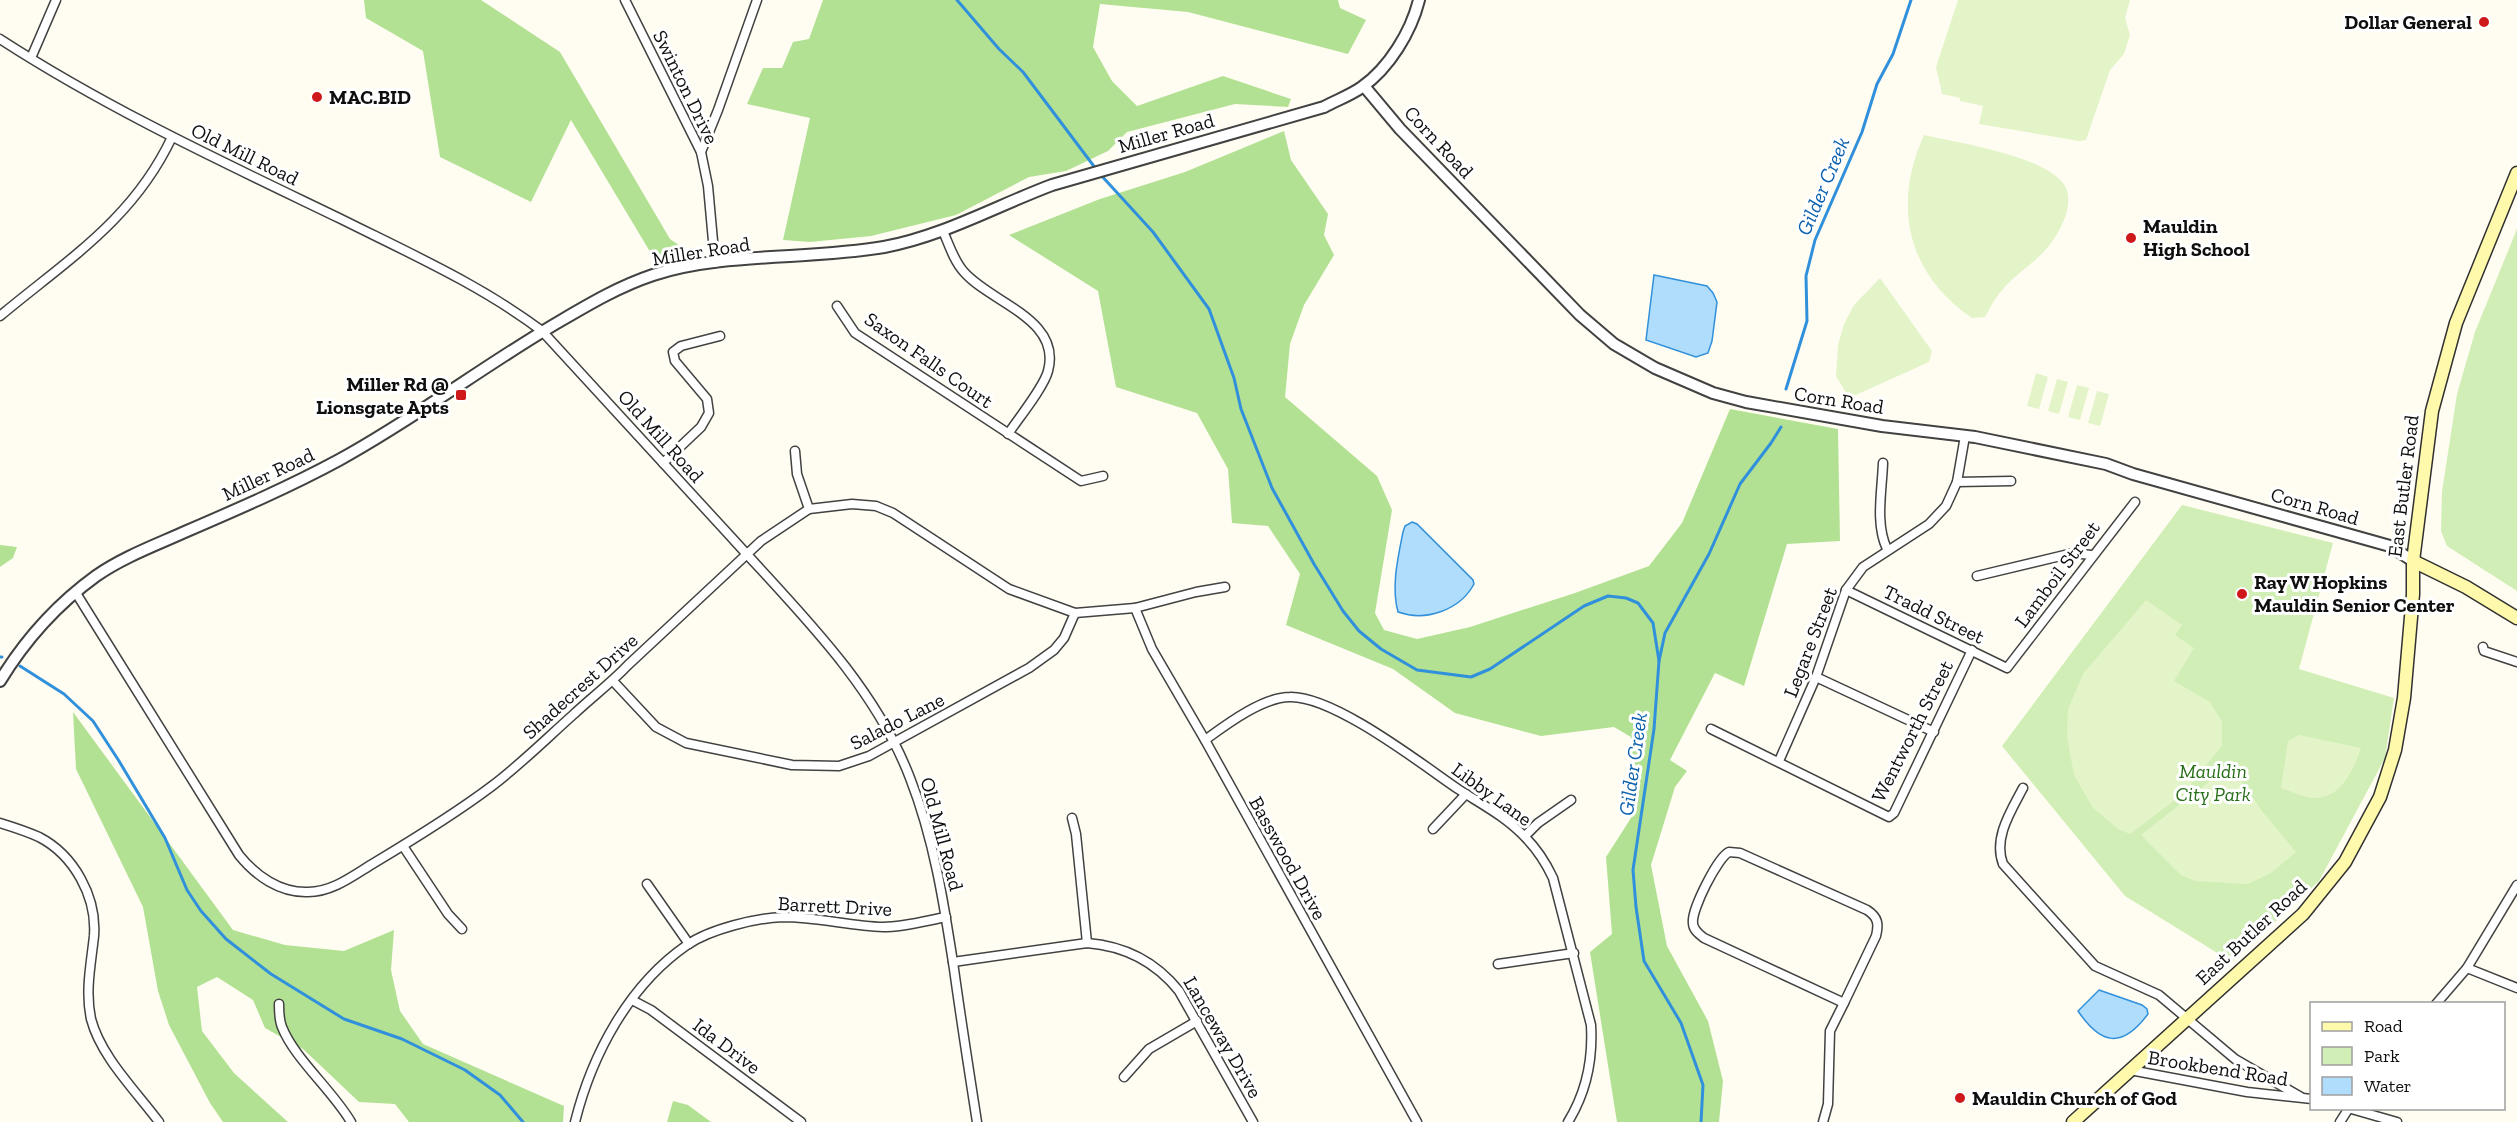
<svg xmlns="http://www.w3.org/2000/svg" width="2517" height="1122" font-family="'Zilla Slab',serif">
<rect width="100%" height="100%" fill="#fffdf1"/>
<!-- green -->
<g fill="#d1eeb6">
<path d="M 2517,229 L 2517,591 L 2447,546 L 2441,531 L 2442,492 L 2457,394 L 2475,332 Z"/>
<path d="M 2182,505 L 2333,543 L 2299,669 L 2394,698 L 2385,758 L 2319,881 L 2232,962 L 2125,896 L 2002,746 Z"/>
</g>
<!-- forest -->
<g fill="#b3e194">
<path d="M 364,0 L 481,0 L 560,52 L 670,239 L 695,256 L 658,265 L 571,120 L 531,202 L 440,157 L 423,51 L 366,18 Z"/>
<path d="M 823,0 L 1338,0 L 1340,8 L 1366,20 L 1348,54 L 1188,12 L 1100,4 L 1093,47 L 1112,81 L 1137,106 L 1223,76 L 1291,99 L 1288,107 L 1235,104 L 1127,132 L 1108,151 L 1066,171 L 1029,177 L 956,215 L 871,236 L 810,242 L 783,240 L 810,118 L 747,104 L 763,68 L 782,68 L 793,42 L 809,39 Z"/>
<path d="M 1284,131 L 1291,160 L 1328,214 L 1324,235 L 1334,255 L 1304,305 L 1290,344 L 1285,397 L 1377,476 L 1392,510 L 1375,613 L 1384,630 L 1417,639 L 1470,627 L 1575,593 L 1649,566 L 1682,523 L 1730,409 L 1838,429 L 1840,541 L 1787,544 L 1744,686 L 1715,673 L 1670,760 L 1687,771 L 1675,787 L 1651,865 L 1667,946 L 1708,1021 L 1723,1081 L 1719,1122 L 1617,1122 L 1590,952 L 1612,934 L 1606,857 L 1631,818 L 1631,737 L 1614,727 L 1541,736 L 1455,713 L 1393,669 L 1286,625 L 1300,574 L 1268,526 L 1232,523 L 1228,469 L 1197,413 L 1116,387 L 1098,291 L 1009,235 L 1100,199 L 1185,172 Z"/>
<path d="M 0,545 L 17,547 L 13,558 L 0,567 Z"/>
<path d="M 73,712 L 233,930 L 285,945 L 344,951 L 394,930 L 391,970 L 400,1011 L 423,1044 L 564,1106 L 563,1122 L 409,1122 L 395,1104 L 359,1102 L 303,1049 L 265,1028 L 253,1000 L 217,977 L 197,987 L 202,1031 L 234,1073 L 288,1122 L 223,1122 L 210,1103 L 169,1025 L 158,991 L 143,907 L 76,769 Z"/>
<path d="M 673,1101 L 688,1105 L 711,1122 L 667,1122 Z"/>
</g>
<!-- pitch -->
<g fill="#e4f4c9">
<path d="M 1958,0 L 2130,0 L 2125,18 L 2130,35 L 2124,54 L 2110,70 L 2086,140 L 2079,141 L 1979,124 L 1983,106 L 1960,101 L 1960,98 L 1942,94 L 1936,67 Z"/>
<path d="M 1924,135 C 1955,142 2053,157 2066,188 C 2074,206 2060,232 2048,247 C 2034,264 2012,276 1999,294 C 1993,301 1989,310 1985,317 L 1972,318 C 1907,274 1892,205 1924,135 Z"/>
<path d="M 1880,278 L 1932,351 L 1929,362 L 1849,398 L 1836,376 L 1838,345 L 1844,324 L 1854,305 Z"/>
<path d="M 2036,373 L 2048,377 L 2039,409 L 2027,406 Z"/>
<path d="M 2057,379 L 2068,382 L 2059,414 L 2048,411 Z"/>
<path d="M 2077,385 L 2089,388 L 2080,420 L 2068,417 Z"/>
<path d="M 2097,391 L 2109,394 L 2100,426 L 2088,423 Z"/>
<path d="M 2146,600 L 2182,625 L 2175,635 L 2194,648 L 2174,681 L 2210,702 L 2222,722 L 2222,746 L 2183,794 L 2130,834 L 2118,829 L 2093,808 L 2074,775 L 2067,737 L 2068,709 L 2083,674 Z"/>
<path d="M 2299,735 L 2361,748 C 2353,770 2341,800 2312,798 C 2302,797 2290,791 2281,788 L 2288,741 Z"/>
<path d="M 2228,771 L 2237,775 L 2262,811 L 2296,852 L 2271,873 L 2248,884 L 2195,881 L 2181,875 L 2141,835 L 2219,774 Z"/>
</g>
<!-- water -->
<g fill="#b0ddfc" stroke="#3090db" stroke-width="1.5">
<path d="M 1654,275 L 1707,286 L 1713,293 L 1717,302 L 1712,341 L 1708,353 L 1696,357 L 1646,340 Z"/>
<path d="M 1412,522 L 1417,524 L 1473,580 L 1474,584 C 1460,610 1426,622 1398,612 C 1391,587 1398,557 1403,532 L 1405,526 Z"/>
<path d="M 2099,990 L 2142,1005 L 2147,1009 L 2148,1014 C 2122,1049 2101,1045 2078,1011 Z"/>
</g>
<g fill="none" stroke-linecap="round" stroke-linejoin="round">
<!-- stream -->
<g stroke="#3090db" stroke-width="3">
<path d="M 957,0 L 999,49 L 1023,72 L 1096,169"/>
<path d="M 1100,174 L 1153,232 L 1209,309 L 1234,378 L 1241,409 L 1272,488 L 1314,564 L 1343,611 L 1359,631 L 1381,649 L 1417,670 L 1471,677 L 1490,669 L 1584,606 L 1608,596 L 1626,598 L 1638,603 L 1653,623 L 1659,661"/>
<path d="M 1786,389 L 1807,321 L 1806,276 L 1815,240 L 1862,132 L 1877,84 L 1893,54 L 1911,0"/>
<path d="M 0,657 L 2,657"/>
<path d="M 20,666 L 64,694 L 93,721 L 119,761 L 165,838 L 187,890 L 201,911 L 226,939 L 271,974 L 344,1019 L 402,1039 L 465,1070 L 500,1095 L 523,1122"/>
<path d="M 1701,1122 L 1703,1085 L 1681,1023 L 1644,961 L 1636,907 L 1633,870 L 1654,729 L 1659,661 L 1665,633 L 1709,554 L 1740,484 L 1771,443 L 1781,427"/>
</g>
<!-- minor casing -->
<g stroke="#424242" stroke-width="11">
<g id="minor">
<path d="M 625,0 L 701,152 L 708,186 L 715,263"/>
<path d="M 0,39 C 108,109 225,163 341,219 C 409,253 481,285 542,331 C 606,400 669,469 732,538 C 798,611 874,684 910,778 C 934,839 944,904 954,969 C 961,1020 969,1071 977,1122"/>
<path d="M 31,58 L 56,0"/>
<path d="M 701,152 L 718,110 L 757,0"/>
<path d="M 943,231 C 949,245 954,261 964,272 C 991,303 1062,319 1048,371 C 1044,387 1018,419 1008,434"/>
<path d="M 837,306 L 855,333 L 1081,481 L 1103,476"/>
<path d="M 0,316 C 67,260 133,220 172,137"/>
<path d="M 795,451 L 797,474 L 809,509"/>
<path d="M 663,463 L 701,427 L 709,413 L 707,399 L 675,361 L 673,352 L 681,346 L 720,336"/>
<path d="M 1883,463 C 1882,491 1875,524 1887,549"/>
<path d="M 1957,482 L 2011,481"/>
<path d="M 1977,576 L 2073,553 L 2091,555"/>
<path d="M 1846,590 L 2007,668 L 2135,502"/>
<path d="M 76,593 L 239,855 C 256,876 280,893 308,892 C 333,892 354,875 374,863 C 414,839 455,814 492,786 C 521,764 547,738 574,714 C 592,697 611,683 628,665 L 761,541 L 809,509 L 852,504 L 876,506 L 893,513 L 1009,589 L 1075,613 L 1135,608 L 1196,592 L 1225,587"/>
<path d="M 1135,608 L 1152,649 L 1205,740 L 1417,1122"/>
<path d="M 2483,647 L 2484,651 L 2517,662"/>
<path d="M 1816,677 L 1934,732"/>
<path d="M 613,681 L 656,727 L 686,743 L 792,765 L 839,766 L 869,756 L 1029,668 L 1054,650 L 1064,638 L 1075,613"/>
<path d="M 1711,729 L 1889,817 L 1894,813 L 1972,650"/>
<path d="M 1205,740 C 1227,724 1263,697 1290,697 C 1334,696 1420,763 1458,789 C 1481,804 1505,816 1525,837 C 1537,849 1546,863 1553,878 L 1591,1025 C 1593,1059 1586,1093 1568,1122"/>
<path d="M 1779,761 L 1816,677 L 1846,590 L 1863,567 L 1929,524 L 1946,506 L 1957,482 L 1965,436"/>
<path d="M 2023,788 C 2011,811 1993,838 2003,864 L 2095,966 L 2159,995 L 2235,1059 L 2301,1097"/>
<path d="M 1072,818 L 1076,834 L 1087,943"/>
<path d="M 0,823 C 13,827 26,831 39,837 C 74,855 97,897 94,936 C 91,964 85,991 91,1019 C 101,1057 136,1091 159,1122"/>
<path d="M 1433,829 L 1466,794"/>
<path d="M 1525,836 L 1538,823 L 1571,800"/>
<path d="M 403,846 L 448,914 L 462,929"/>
<path d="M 1729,852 L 1740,853 L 1867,910 C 1878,917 1879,924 1876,936 L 1844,1003 L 1704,938 C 1699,934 1693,930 1693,923 C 1691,910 1718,857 1729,852 Z"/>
<path d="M 647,884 L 689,944"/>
<path d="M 953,962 L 1087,943 C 1125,946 1155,961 1179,991 L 1253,1122"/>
<path d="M 1498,964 L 1574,953"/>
<path d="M 2467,968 L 2517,988"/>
<path d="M 632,1000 L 651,1010 L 801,1122"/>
<path d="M 279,1004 C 279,1012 279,1020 282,1027 C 294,1058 333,1091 351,1122"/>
<path d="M 2436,1004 L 2467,968 L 2517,885"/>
<path d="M 2130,1070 L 2247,1092 L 2312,1099"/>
<path d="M 1124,1077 L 1149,1049 L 1197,1021"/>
<path d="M 2348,1108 L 2397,1122"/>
<path d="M 575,1122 C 592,1054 629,985 687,945 C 710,929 756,918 783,917 C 817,917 850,926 883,927 C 904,927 925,921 946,917"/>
<path d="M 1823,1122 L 1828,1104 L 1830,1031 L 1844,1003"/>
<path d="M 2340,1122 L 2349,1108"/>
</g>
</g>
<!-- tertiary casing -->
<g stroke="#424242" stroke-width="14">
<g id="tertiary">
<path d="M 1364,86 L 1400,129 L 1580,315 L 1614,344 L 1655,368 L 1713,393 L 1746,402 L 1882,426 L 1975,437 L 2106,464 L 2133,474 L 2390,546 L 2413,561"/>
<path d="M 0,681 C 25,640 56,605 96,576 C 123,557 156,545 187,531 C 238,509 289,487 339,460 C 416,418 486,364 562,320 C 591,303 620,286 653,275 C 723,252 810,260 884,247 C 943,236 996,206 1052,185 L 1324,107 C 1337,100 1351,95 1362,87 C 1389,68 1411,32 1419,0"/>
</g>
</g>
<!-- secondary casing -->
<g stroke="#313131" stroke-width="15">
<g id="secondary">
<path d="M 2413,561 L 2466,587 L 2517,618"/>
<path d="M 2073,1122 L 2303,914 L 2345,862 L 2380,797 L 2395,750 L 2404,698 L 2413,594 L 2413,561 L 2432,411 L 2456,323 L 2517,173"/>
</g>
</g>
<!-- minor -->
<use href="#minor" stroke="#fff" stroke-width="8"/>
<!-- tertiary -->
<use href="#tertiary" stroke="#fff" stroke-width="10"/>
<!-- secondary -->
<use href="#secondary" stroke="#fff9ac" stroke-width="12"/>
</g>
<!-- markers -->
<g fill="#ce181a" stroke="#fff" stroke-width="2">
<circle cx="2484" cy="22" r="6"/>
<circle cx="317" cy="97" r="6"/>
<circle cx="2131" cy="238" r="6"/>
<rect x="455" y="389" width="12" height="12" rx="3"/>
<circle cx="2242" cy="594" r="6"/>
<circle cx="1960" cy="1098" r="6"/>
</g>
<g text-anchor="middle" stroke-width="6" stroke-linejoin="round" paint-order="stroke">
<!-- poi labels -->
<g font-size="20" font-weight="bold" fill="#0f0f0f" stroke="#fff" text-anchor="start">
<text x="2472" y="29" text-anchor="end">Dollar General</text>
<text x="329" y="104">MAC.BID</text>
<text x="2143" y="233">Mauldin<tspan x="2143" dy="23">High School</tspan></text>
<text x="449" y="391" text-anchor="end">Miller Rd @<tspan x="449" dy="23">Lionsgate Apts</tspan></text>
<text x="2254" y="589">Ray W Hopkins<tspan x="2254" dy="23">Mauldin Senior Center</tspan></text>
<text x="1972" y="1105">Mauldin Church of God</text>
</g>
<!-- street labels -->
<g font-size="20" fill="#0f0f0f" stroke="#fff">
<text transform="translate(686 87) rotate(64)" y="7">Swinton Drive</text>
<text transform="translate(1166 133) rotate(-16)" y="7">Miller Road</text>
<text transform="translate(1439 142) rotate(47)" y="7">Corn Road</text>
<text transform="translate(245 154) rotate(26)" y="7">Old Mill Road</text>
<text transform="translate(701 251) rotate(-9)" y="7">Miller Road</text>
<text transform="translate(929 360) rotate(35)" y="7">Saxon Falls Court</text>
<text transform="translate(1839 400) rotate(9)" y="7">Corn Road</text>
<text transform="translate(661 436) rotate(48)" y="7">Old Mill Road</text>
<text transform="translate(268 474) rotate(-25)" y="7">Miller Road</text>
<text transform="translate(2403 486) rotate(-83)" y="7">East Butler Road</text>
<text transform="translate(2315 506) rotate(16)" y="7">Corn Road</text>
<text transform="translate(2057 574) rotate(-53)" y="7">Lamboil Street</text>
<text transform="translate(1934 614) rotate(26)" y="7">Tradd Street</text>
<text transform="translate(1810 642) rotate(-69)" y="7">Legare Street</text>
<text transform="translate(580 686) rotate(-42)" y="7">Shadecrest Drive</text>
<text transform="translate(897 721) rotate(-27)" y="7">Salado Lane</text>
<text transform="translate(1912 731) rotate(-63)" y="7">Wentworth Street</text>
<text transform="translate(1492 794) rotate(36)" y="7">Libby Lane</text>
<text transform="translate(942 834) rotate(75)" y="7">Old Mill Road</text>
<text transform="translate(1288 858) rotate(61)" y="7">Basswood Drive</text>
<text transform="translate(835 906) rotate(3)" y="7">Barrett Drive</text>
<text transform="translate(2251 932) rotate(-43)" y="7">East Butler Road</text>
<text transform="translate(1223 1037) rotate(60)" y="7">Lanceway Drive</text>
<text transform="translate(727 1046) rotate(37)" y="7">Ida Drive</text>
<text transform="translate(2218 1068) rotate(9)" y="7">Brookbend Road</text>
</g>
<!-- park labels -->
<g font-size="20" font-style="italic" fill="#276e18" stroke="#fff">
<text x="2213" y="778">Mauldin<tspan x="2213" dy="23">City Park</tspan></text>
</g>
<!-- water labels -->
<g font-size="21" font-style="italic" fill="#0b61ae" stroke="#fff">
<text transform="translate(1823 186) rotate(-67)" y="7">Gilder Creek</text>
<text transform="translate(1633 764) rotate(-82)" y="7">Gilder Creek</text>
</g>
</g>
<!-- legend -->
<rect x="2310" y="1002" width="195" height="108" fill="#ffffff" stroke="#9f9f9f" stroke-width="1.5"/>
<rect x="2322" y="1022" width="30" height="9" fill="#fff9ac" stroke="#9f9f9f" stroke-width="1.5"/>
<text x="2364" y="1032" font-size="18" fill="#0f0f0f">Road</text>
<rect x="2322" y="1047" width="30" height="18" fill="#d1eeb6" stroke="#9f9f9f" stroke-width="1.5"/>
<text x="2364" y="1062" font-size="18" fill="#0f0f0f">Park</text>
<rect x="2322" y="1077" width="30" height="18" fill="#b0ddfc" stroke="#9f9f9f" stroke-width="1.5"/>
<text x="2364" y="1092" font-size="18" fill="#0f0f0f">Water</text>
</svg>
